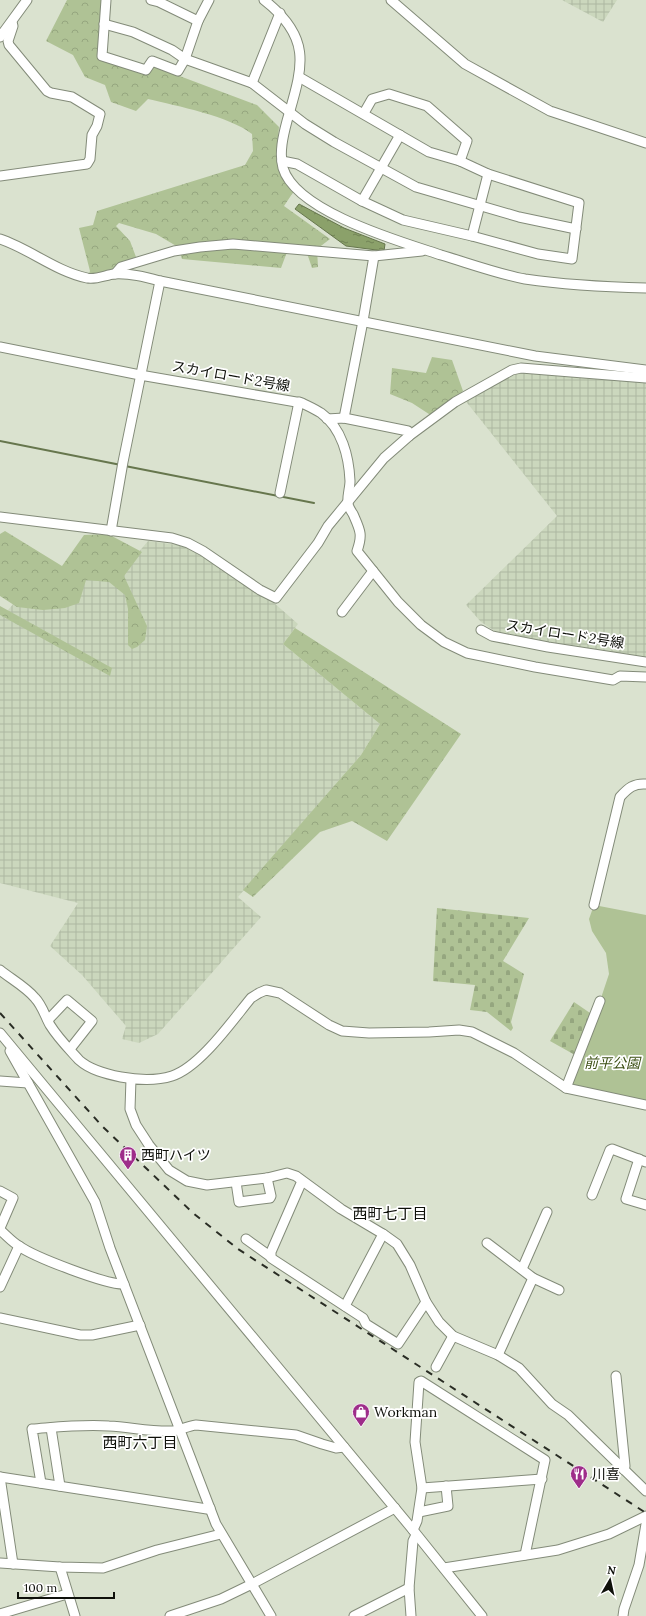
<svg xmlns="http://www.w3.org/2000/svg" width="646" height="1616" font-family="Lora,'Noto Sans JP',serif">
<defs>
<pattern id="industrial-grid" width="8" height="8" patternUnits="userSpaceOnUse"><rect width="8" height="8" fill="#cbd7bd"/><path d="M0 4h8M4 0v8" fill="none" stroke="#adb8a1"/></pattern>
<pattern id="forest-crowns" width="20" height="18" patternUnits="userSpaceOnUse"><rect width="20" height="18" fill="#afc295"/><path d="M2 6a3 3 0 1 1 6 0M12 15a3 3 0 1 1 6 0" fill="none" stroke="#95a67f"/></pattern>
<pattern id="cemetery-stones" width="16" height="16" patternUnits="userSpaceOnUse"><rect width="16" height="16" fill="#afc295"/><path d="M2 7V4a2 2 0 0 1 4 0v3zM10 15v-3a2 2 0 0 1 4 0v3z" fill="#95a67f"/></pattern>
<pattern id="water-ripples" width="26" height="14" patternUnits="userSpaceOnUse"><rect width="26" height="14" fill="#8ba16a"/><path d="M2 4q2-2 4 0t4 0M15 11q2-2 4 0t4 0" fill="none" stroke="#708255"/></pattern>
</defs>
<rect width="100%" height="100%" fill="#dae2cf"/>
<!-- industrial -->
<g fill="url(#industrial-grid)">
<path d="M 562,0 L 617,0 L 603,22 Z"/>
<path d="M 521,372 L 646,380 L 646,657 L 547,644 L 498,633 L 481,622 L 466,605 L 557,516 L 464,399 Z"/>
<path d="M 148,541 L 185,546 L 265,595 L 298,624 L 283,644 L 380,724 L 361,755 L 238,897 L 261,917 L 158,1034 L 139,1043 L 122,1039 L 126,1026 L 82,975 L 50,946 L 78,903 L 0,883 L 0,615 L 3,616 L 14,603 L 85,575 L 116,579 Z"/>
</g>
<!-- green -->
<path fill="#afc295" d="M 594,905 L 646,915 L 646,1103 L 566,1088 L 600,1001 L 609,974 L 606,953 L 592,931 L 589,919 Z"/>
<!-- forest -->
<g fill="url(#forest-crowns)">
<path d="M 67,0 L 103,0 L 98,59 L 147,74 L 153,66 L 257,105 L 279,127 L 276,157 L 281,176 L 294,191 L 284,206 L 330,239 L 317,249 L 318,267 L 312,268 L 307,253 L 287,252 L 281,268 L 182,259 L 178,247 L 156,234 L 119,223 L 116,226 L 130,241 L 136,257 L 118,264 L 114,272 L 88,276 L 90,271 L 79,228 L 93,225 L 97,211 L 245,165 L 253,151 L 252,134 C 229,116 177,106 148,99 L 136,111 L 111,102 L 105,85 L 85,77 L 73,55 L 46,41 Z"/>
<path d="M 432,357 L 452,360 L 463,391 L 432,416 L 412,403 L 390,394 L 392,368 L 426,373 Z"/>
<path d="M 5,531 L 62,566 L 84,535 L 108,534 L 142,552 L 124,576 L 147,626 L 145,640 L 137,647 L 132,649 L 128,645 L 128,609 L 125,595 L 109,582 L 86,580 L 79,603 L 65,608 L 43,610 L 17,607 L 0,596 L 0,534 Z"/>
<path d="M 0,606 L 112,668 L 110,676 L 0,615 Z"/>
<path d="M 295,628 L 461,734 L 387,841 L 352,821 L 320,832 L 253,897 L 243,890 L 361,755 L 380,724 L 283,644 Z"/>
</g>
<!-- cemetery -->
<g fill="url(#cemetery-stones)">
<path d="M 437,908 L 529,918 L 503,961 L 524,974 L 511,1022 L 513,1028 L 511,1031 L 487,1012 L 470,1010 L 475,985 L 433,981 Z"/>
<path d="M 574,1002 L 593,1015 L 575,1055 L 550,1041 Z"/>
</g>
<!-- water -->
<path fill="url(#water-ripples)" stroke="#66764d" d="M 299,204 L 344,228 L 385,244 L 384,251 L 346,246 L 295,209 Z"/>
<g fill="none" stroke-linecap="round" stroke-linejoin="round">
<!-- stream -->
<g stroke="#66764d" stroke-width="2">
<path d="M 0,441 L 121,465"/>
<path d="M 125,466 L 314,503"/>
</g>
<!-- minor casing -->
<g stroke="#838b79" stroke-width="11">
<g id="minor">
<path d="M 106,0 L 102,56 L 146,70 L 152,61 L 178,71 L 185,59 L 198,21 L 209,0"/>
<path d="M 151,0 L 159,2 L 198,21"/>
<path d="M 264,0 C 314,39 302,68 287,121 C 283,136 279,153 283,168 C 296,212 402,242 441,255 C 468,263 498,274 525,279 C 566,285 605,287 646,288"/>
<path d="M 391,0 L 465,64 L 550,111 L 646,143"/>
<path d="M 104,24 L 133,32 L 172,50 L 185,59 L 252,83 L 305,124 L 334,142 L 416,187 L 519,217 L 576,229"/>
<path d="M 0,37 L 27,0"/>
<path d="M 252,83 L 280,13"/>
<path d="M 364,113 L 372,99 L 389,94 L 427,106 L 467,141 L 460,161"/>
<path d="M 282,161 L 297,164 L 362,201 L 403,220 L 472,236 L 538,254 L 572,259 L 579,203 L 488,174 L 460,161 L 429,152 L 299,77"/>
<path d="M 0,176 L 87,164 L 90,159 L 92,135 L 97,126 L 100,114 L 72,97 L 51,93 L 47,91 L 9,45 L 8,41 L 13,26 L 12,22"/>
<path d="M 362,201 L 400,135"/>
<path d="M 472,236 L 488,174"/>
<path d="M 0,239 C 30,249 55,271 87,278 C 95,280 106,275 114,274 C 130,273 145,277 160,281 L 535,356 L 646,370"/>
<path d="M 115,274 L 121,267 L 174,251 L 200,247 L 233,244 L 374,256 L 422,251"/>
<path d="M 0,347 L 140,375 L 302,403 C 308,406 315,409 321,413 C 342,428 349,457 350,481 C 350,488 347,496 348,503 C 348,506 351,511 353,514 C 360,530 363,534 357,551 L 398,602 L 421,625 L 444,642 L 467,653 L 535,667 L 613,680 L 620,676 L 646,677"/>
<path d="M 344,418 L 363,321 L 374,256"/>
<path d="M 409,436 L 455,402 L 512,370 L 521,368 L 646,378"/>
<path d="M 280,493 L 299,402"/>
<path d="M 0,517 L 172,538 L 188,543 L 203,551 L 260,590 L 276,598 L 318,543 L 328,526 L 384,458 L 409,436 L 408,431 L 344,418 L 327,419"/>
<path d="M 111,531 L 123,462 L 160,281"/>
<path d="M 342,612 L 373,571"/>
<path d="M 481,630 L 492,636 L 548,647 L 646,662"/>
<path d="M 594,905 L 620,797 C 628,788 634,783 646,784"/>
<path d="M 0,970 C 11,979 26,987 35,998 C 42,1005 45,1016 50,1025 C 58,1038 69,1049 79,1060 C 90,1070 106,1074 121,1077 C 137,1080 156,1081 172,1076 C 200,1067 232,1021 251,998 L 259,993 L 266,990 L 280,993 L 329,1025 L 342,1031 L 369,1033 L 429,1032 L 459,1030 L 472,1032 L 514,1053 L 566,1088 L 646,1105"/>
<path d="M 48,1020 L 67,1000 L 92,1021 L 70,1049"/>
<path d="M 0,1033 L 413,1530 L 482,1616"/>
<path d="M 10,1051 L 95,1202 L 110,1248 L 216,1524 L 271,1616"/>
<path d="M 131,1079 L 130,1109 L 136,1125 L 149,1145 L 169,1170 L 187,1181 L 207,1185 L 267,1178 L 287,1173 L 296,1176 L 341,1209 L 383,1234 L 397,1244 L 410,1265 L 426,1302 L 439,1322 L 453,1336 L 498,1355 L 519,1368 L 552,1404 L 568,1415 L 646,1491"/>
<path d="M 0,1081 L 28,1083"/>
<path d="M 566,1088 L 600,1001"/>
<path d="M 639,1159 L 626,1199 L 646,1205"/>
<path d="M 302,1181 L 271,1252 L 271,1258 L 363,1318 L 366,1324 L 398,1344 L 426,1302"/>
<path d="M 236,1182 L 239,1202 L 270,1198 L 271,1196 L 267,1178"/>
<path d="M 0,1191 L 13,1198 L 0,1228"/>
<path d="M 592,1195 L 610,1150 L 612,1149 L 646,1162"/>
<path d="M 0,1230 C 6,1235 12,1242 19,1246 C 34,1257 107,1285 124,1284"/>
<path d="M 246,1239 L 271,1257"/>
<path d="M 487,1243 L 533,1278 L 559,1290"/>
<path d="M 522,1269 L 547,1212"/>
<path d="M 0,1287 L 19,1246"/>
<path d="M 345,1306 L 383,1234"/>
<path d="M 0,1318 L 80,1335 L 92,1335 L 140,1325"/>
<path d="M 498,1355 L 533,1278"/>
<path d="M 436,1367 L 453,1336"/>
<path d="M 616,1376 L 625,1466 L 624,1470"/>
<path d="M 51,1428 L 60,1486"/>
<path d="M 0,1477 L 207,1509 L 210,1508"/>
<path d="M 0,1477 L 13,1564"/>
<path d="M 41,1483 L 32,1429 C 58,1427 83,1424 109,1426 C 130,1427 151,1432 173,1431 C 180,1430 188,1426 196,1425 L 296,1435 L 322,1444 L 336,1448 L 344,1447"/>
<path d="M 422,1488 L 542,1479"/>
<path d="M 419,1512 L 448,1506 L 446,1486"/>
<path d="M 413,1530 L 417,1521 L 422,1488 L 415,1442 L 419,1382 L 421,1381 L 545,1460 L 525,1555"/>
<path d="M 0,1563 L 60,1567 L 103,1568 L 157,1550 L 221,1534"/>
<path d="M 60,1567 L 75,1616"/>
<path d="M 444,1568 L 558,1550 L 609,1534 L 646,1516"/>
<path d="M 0,1614 L 67,1594"/>
<path d="M 170,1616 L 221,1599 L 252,1584 L 395,1508"/>
<path d="M 354,1616 L 409,1588"/>
<path d="M 411,1616 L 409,1588 L 413,1541 L 416,1535"/>
<path d="M 623,1616 L 624,1609 L 639,1565 L 646,1524"/>
</g>
</g>
<!-- minor -->
<use href="#minor" stroke="#fff" stroke-width="9"/>
<!-- rail -->
<path stroke="#292c24" stroke-width="2" stroke-dasharray="7 7" stroke-linecap="butt" d="M 0,1013 L 103,1127 L 193,1213 L 238,1249 L 646,1513"/>
</g>
<!-- icons -->
<defs>
<g id="building-pin" transform="scale(0.9)"><path d="M0 17L-7.5 6A9.5 9.5 0 1 1 7.5 6Z" fill="#9e2d8a" stroke="#fff"/><path d="M-4-6H4V6H1V3H-1V6H-4ZM-2.5-4.3h1.7v1.8h-1.7ZM.8-4.3h1.7v1.8H.8ZM-2.5-1h1.7V.8h-1.7ZM.8-1h1.7V.8H.8Z" fill="#fff"/></g>
<g id="shop-pin" transform="scale(0.9)"><path d="M0 17L-7.5 6A9.5 9.5 0 1 1 7.5 6Z" fill="#9e2d8a" stroke="#fff"/><path d="M-5-2.5h2.3a2.7 3.5 0 0 1 5.4 0H5L5.5 6h-11ZM-1.5-2.5h3a1.5 2.3 0 0 0-3 0Z" fill="#fff"/></g>
<g id="restaurant-pin" transform="scale(0.9)"><path d="M0 17L-7.5 6A9.5 9.5 0 1 1 7.5 6Z" fill="#9e2d8a" stroke="#fff"/><path d="M-5-6h1v4h1v-4h1v4h1v-4h1v5L-1.5 .5V6h-2V.5L-5-1ZM5-6V6H3V1.5H1.5Q1.5-4 5-6Z" fill="#fff"/></g>
</defs>
<g fill-rule="evenodd">
<use href="#building-pin" x="128" y="1155"/>
<use href="#shop-pin" x="361" y="1412"/>
<use href="#restaurant-pin" x="579" y="1474"/>
</g>
<g text-anchor="middle" stroke-width="3.5" stroke-linejoin="round" paint-order="stroke">
<!-- street labels -->
<g font-size="14" fill="#0e100a" stroke="#fff">
<text transform="translate(231 376) rotate(10)" y="5">スカイロード2号線</text>
<text transform="translate(565 634) rotate(9)" y="5">スカイロード2号線</text>
</g>
<!-- park labels -->
<g font-size="14" font-style="italic" fill="#3a4e12" stroke="#fff">
<text x="612" y="1068">前平公園</text>
</g>
<!-- poi labels -->
<g font-size="14" fill="#0e100a" stroke="#fff" text-anchor="start">
<text x="141" y="1160">西町ハイツ</text>
<text x="374" y="1417">Workman</text>
<text x="592" y="1479">川喜</text>
</g>
<!-- neighbourhood labels -->
<g font-size="15" fill="#0e100a" stroke="#fff">
<text x="390" y="1219">西町七丁目</text>
<text x="140" y="1448">西町六丁目</text>
</g>
</g>
<!-- north arrow -->
<g transform="translate(610 1580) rotate(9)" stroke="#ffffff" stroke-width="3" paint-order="stroke">
<path d="M0-3L7 15L0 10L-7 15Z" fill="#0e100a"/>
<text y="-6" font-size="11" font-weight="bold" text-anchor="middle" fill="#0e100a">N</text>
</g>
<!-- scale -->
<path d="M18 1592v6h96v-6" fill="none" stroke="#0e100a" stroke-width="2"/>
<text x="24" y="1592" font-size="12" fill="#0e100a" stroke="#ffffff" stroke-width="3" paint-order="stroke">100 m</text>
</svg>
